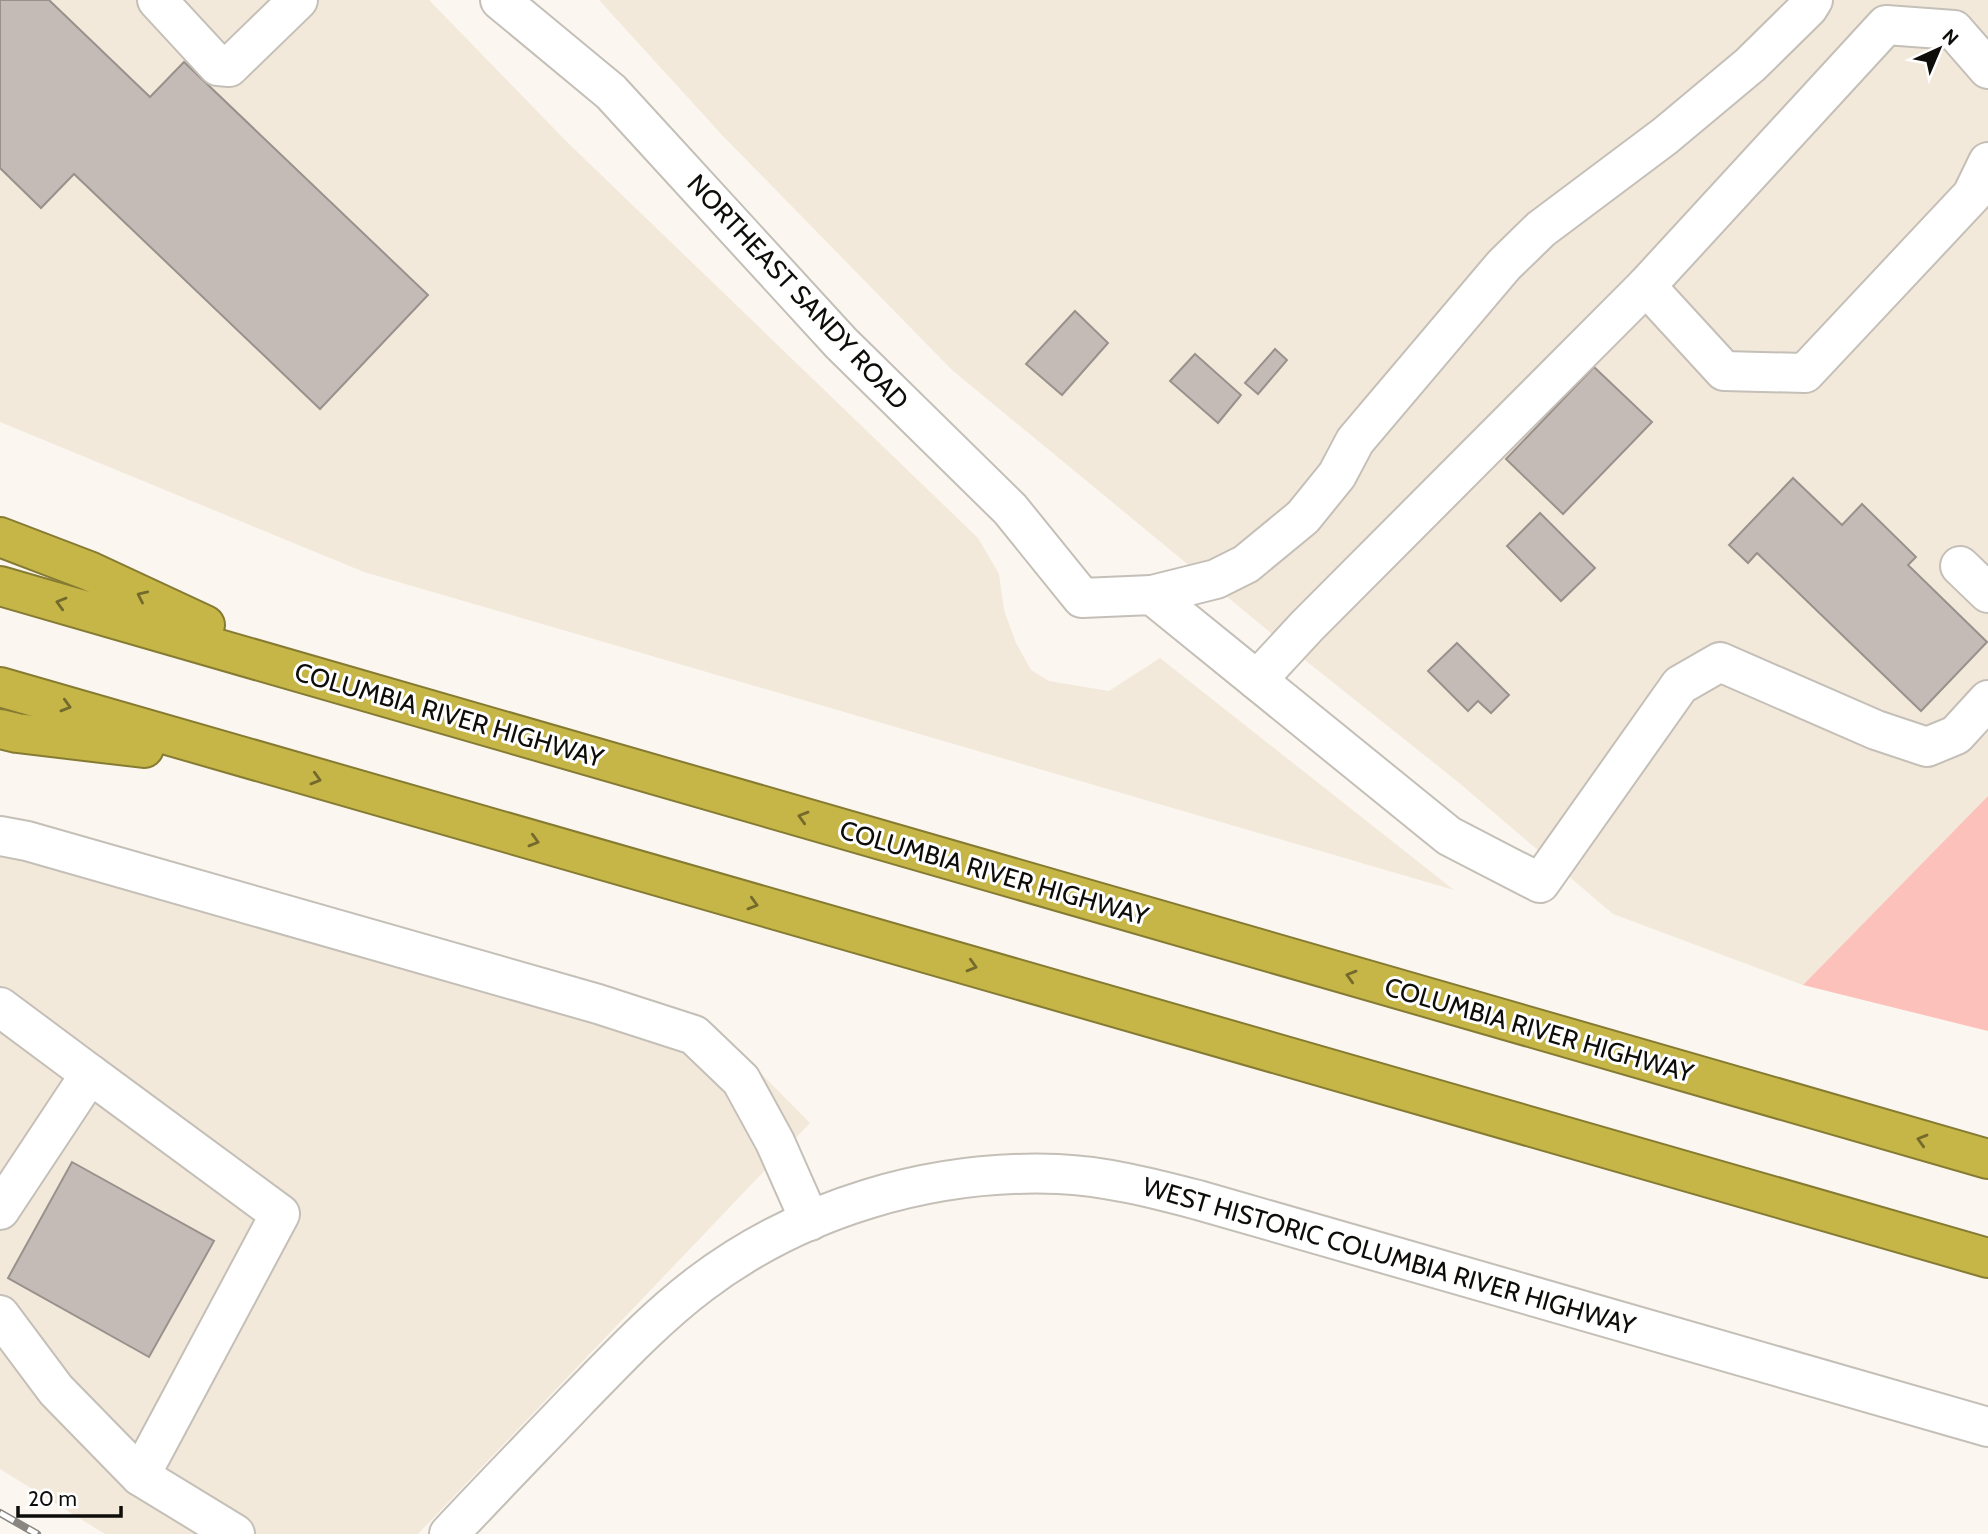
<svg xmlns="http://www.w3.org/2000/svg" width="1988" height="1534" font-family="Cabin,sans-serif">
<rect width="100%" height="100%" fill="#fbf6ef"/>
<!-- built -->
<g fill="#f3e9db">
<path d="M 0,0 L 429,0 L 567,142 L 978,538 L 999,574 L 1004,610 L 1016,643 L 1031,670 L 1049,681 L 1109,691 L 1160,658 L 1454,890 L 364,572 L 0,422 Z"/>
<path d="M 599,0 L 1988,0 L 1988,796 L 1803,985 L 1613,914 L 1458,782 L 1271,633 L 952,370 L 722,135 Z"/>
<path d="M 0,844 L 706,1018 L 810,1123 L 418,1534 L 105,1534 L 0,1469 Z"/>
</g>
<!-- green -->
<path fill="#fcc1ba" d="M 1988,796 L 1988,1031 L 1803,985 Z"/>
<!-- building -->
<g fill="#c4bbb7" stroke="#99918c" stroke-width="2">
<path d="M 0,0 L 49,0 L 150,97 L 184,62 L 428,295 L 320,409 L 74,174 L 41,208 L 0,168 Z"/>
<path d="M 1075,311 L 1108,343 L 1062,395 L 1026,364 Z"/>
<path d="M 1275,349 L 1287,360 L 1258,394 L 1245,383 Z"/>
<path d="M 1195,354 L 1241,395 L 1218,423 L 1170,381 Z"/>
<path d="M 1594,367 L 1652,422 L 1563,514 L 1506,459 Z"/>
<path d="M 1793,478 L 1842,525 L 1862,504 L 1916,557 L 1908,565 L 1987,642 L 1921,711 L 1757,553 L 1748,563 L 1729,545 Z"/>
<path d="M 1540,513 L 1595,568 L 1561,601 L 1507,546 Z"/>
<path d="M 1457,643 L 1509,695 L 1491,713 L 1478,701 L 1468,711 L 1428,671 Z"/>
<path d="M 72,1162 L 214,1241 L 149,1357 L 8,1278 Z"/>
</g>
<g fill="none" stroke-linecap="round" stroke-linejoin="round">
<!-- minor casing -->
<g stroke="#c4bfb7" stroke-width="42">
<g id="minor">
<path d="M 157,0 L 218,66 L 229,67 L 298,0"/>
<path d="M 500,0 L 611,92 L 841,343 L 1010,509 L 1082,598 L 1152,595 L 1449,836 L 1540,883 L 1680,685 L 1720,662 L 1876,730 L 1927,747 L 1956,735 L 1988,700"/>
<path d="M 1646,286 L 1724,371 L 1805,373 L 1972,195 L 1988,162"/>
<path d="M 1960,566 L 1988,593"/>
<path d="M 1152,595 L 1216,579 L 1246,564 L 1303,517 L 1337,475 L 1355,441 L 1504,265 L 1541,229 L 1665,136 L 1750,65 L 1808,8 L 1813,0"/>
<path d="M 1257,680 L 1307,626 L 1646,286 L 1886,25 L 1954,30 L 1988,69"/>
<path d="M 0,836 L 27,841 L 598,1004 L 694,1035 L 741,1080 L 775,1142 L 810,1221"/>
<path d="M 0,1007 L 90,1074"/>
<path d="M 0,1210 L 90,1074 L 280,1214 L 140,1476 L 235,1534"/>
<path d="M 0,1315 L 56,1390 L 140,1476"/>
<path d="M 449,1534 C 491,1489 534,1445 577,1400 C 616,1360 655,1318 700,1284 C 800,1208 932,1169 1058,1174 C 1105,1176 1152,1188 1198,1200 L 1988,1427"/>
</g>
</g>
<!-- highway casing -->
<g stroke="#867b32" stroke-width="42">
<g id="highway">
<path d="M 0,537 L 89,571 L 205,625"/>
<path d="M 0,586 L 1988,1159"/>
<path d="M 0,687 L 1988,1258"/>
<path d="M 0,729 L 17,733 L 144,748"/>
</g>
</g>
<!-- minor -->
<use href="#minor" stroke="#fff" stroke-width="38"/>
<!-- highway -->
<use href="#highway" stroke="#c6b648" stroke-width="38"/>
<!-- rail casing -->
<g stroke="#898681" stroke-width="8">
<path id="rail" d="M 0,1513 L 37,1534"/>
</g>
<!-- rail -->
<use href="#rail" stroke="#fff" stroke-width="5" stroke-dasharray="16" stroke-linecap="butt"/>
</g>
<!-- one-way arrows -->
<defs><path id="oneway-chevron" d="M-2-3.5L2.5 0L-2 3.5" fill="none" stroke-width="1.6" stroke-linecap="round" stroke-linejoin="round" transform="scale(1.75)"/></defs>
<g stroke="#736a2c">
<use href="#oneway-chevron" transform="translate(142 596) rotate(-155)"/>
<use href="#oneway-chevron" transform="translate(61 603) rotate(-164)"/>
<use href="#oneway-chevron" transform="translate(66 706) rotate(16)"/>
<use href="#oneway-chevron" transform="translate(316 779) rotate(16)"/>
<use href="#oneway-chevron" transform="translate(803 817) rotate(-164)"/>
<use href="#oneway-chevron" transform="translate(534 841) rotate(16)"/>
<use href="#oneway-chevron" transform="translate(753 904) rotate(16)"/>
<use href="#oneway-chevron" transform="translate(972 966) rotate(16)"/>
<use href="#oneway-chevron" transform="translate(1351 976) rotate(-164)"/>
<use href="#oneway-chevron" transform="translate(1922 1140) rotate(-164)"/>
</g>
<g text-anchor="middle" stroke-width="6" stroke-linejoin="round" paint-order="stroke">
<!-- street labels -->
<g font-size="26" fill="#0e0d0a" stroke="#fff">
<text transform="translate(798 292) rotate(47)" y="9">NORTHEAST SANDY ROAD</text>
<text transform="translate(449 715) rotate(16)" y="9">COLUMBIA RIVER HIGHWAY</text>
<text transform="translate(994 873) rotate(16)" y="9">COLUMBIA RIVER HIGHWAY</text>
<text transform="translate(1539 1030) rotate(16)" y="9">COLUMBIA RIVER HIGHWAY</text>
<text transform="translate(1389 1256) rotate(16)" y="9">WEST HISTORIC COLUMBIA RIVER HIGHWAY</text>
</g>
</g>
<!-- north arrow -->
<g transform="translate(1939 49) rotate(44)" stroke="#ffffff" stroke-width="5" paint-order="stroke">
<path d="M0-5L12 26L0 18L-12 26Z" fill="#0e0d0a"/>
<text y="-10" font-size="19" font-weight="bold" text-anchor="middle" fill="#0e0d0a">N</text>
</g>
<!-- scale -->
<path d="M18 1506v10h103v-10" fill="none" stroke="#0e0d0a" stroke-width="3.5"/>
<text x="28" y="1506" font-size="21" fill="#0e0d0a" stroke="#ffffff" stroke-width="5" paint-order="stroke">20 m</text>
</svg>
